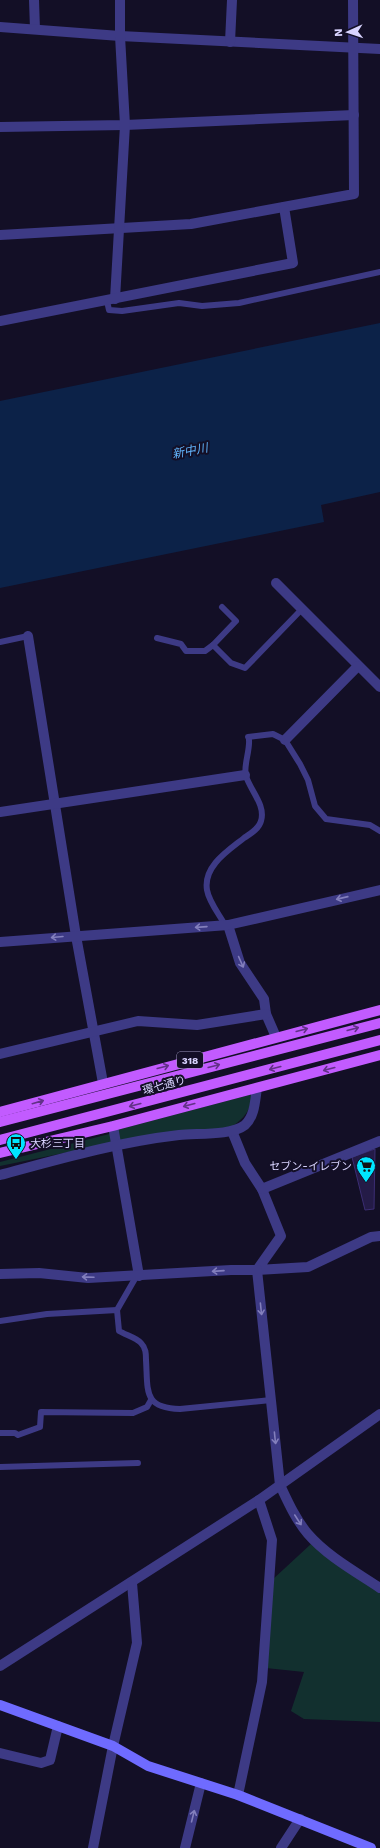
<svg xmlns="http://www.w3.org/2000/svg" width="380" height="1848" font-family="'Work Sans','Noto Sans JP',sans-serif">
<rect width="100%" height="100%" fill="#130f26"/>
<!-- green -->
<g fill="#12302f">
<path d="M 253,1094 C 249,1113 245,1117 230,1128 L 119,1142 L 117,1130 Z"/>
<path d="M 113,1133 L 113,1143 L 0,1166 L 0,1162 Z"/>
<path d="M 311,1544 L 380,1592 L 380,1722 L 304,1719 L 291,1711 L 304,1672 L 266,1668 L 271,1581 Z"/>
</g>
<!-- water -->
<path fill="#0c2248" d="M 380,323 L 380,492 L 321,505 L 324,522 L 0,588 L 0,401 Z"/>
<!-- building -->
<path fill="#241b47" stroke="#3b2d73" d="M 375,1149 L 374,1209 L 365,1210 L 352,1157 Z"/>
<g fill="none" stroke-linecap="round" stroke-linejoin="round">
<!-- lane -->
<g stroke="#3d3a85" stroke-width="6">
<path d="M 107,301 L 109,310 L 122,311 L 179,303 L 202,306 L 239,303 L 380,272"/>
<path d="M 157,638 L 181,644 L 186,651 L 205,651 L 213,645 L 236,621 L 222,607"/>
<path d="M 0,642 L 28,636"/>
<path d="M 213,645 L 231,663 L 245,668 L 302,609"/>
<path d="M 248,737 L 273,734 L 285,740 L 300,764 L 308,780 L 315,806 L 326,819 L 370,825 L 380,831"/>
<path d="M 225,925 C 219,914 209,902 207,890 C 203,866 229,850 244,838 C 250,834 259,829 261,821 C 266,805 250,790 246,776 C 243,767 250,751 249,740"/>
<path d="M 117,1310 L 136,1277"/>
<path d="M 0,1321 L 47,1314 L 117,1310 L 119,1331 C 126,1335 137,1338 141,1343 C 146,1348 146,1354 146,1360 C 148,1391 143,1408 180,1409 L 271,1400"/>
<path d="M 0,1433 L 15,1433 L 18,1435 L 40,1427 L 41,1412 L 133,1413 L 147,1407 L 151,1400"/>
<path d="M 0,1467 L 138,1463"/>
</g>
<!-- street -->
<g stroke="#3d3a85" stroke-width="10">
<path d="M 34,0 L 35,29"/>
<path d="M 0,27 L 120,36 L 380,49"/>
<path d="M 230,42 L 232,0"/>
<path d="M 0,127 L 125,125 L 354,115"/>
<path d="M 0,235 L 191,224 L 354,194 L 353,0"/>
<path d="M 115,299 L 125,125 L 120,36 L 120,0"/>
<path d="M 0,321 L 293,263 L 284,207"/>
<path d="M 276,583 L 380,687"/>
<path d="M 28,636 L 76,936 L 103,1083"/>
<path d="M 285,740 L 358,666"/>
<path d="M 0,812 L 245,775"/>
<path d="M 228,925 L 240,963 L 264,999 L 266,1014 L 276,1037"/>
<path d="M 0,942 L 228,925 L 380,890"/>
<path d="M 0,1054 L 138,1021 L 197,1025 L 266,1014"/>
<path d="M 113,1126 L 139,1276"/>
<path d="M 232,1131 L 245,1163 L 262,1189 L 281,1236 L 257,1270 L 308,1267 L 371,1237 L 380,1236"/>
<path d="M 0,1175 C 59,1159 118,1142 179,1135 C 197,1133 231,1136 245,1125 C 255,1116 255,1100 257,1088"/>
<path d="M 262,1189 L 380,1141"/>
<path d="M 0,1274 L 39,1273 L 88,1278 L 231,1270 L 257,1270 L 280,1485 C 288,1502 296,1520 308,1534 C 327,1556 356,1572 380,1588"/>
<path d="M 0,1666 L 259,1500 L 380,1414"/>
<path d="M 0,1753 L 41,1763 L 50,1760 L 58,1726"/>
<path d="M 238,1795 L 262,1682 L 272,1540 L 259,1500"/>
<path d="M 93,1848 L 113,1746 L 137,1643 L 132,1583"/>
<path d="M 185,1848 L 201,1783"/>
<path d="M 281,1848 L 300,1819"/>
</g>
<!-- secondary -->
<path stroke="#6f6bff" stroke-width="10" d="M 0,1705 L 113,1746 L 148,1766 L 238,1795 L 371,1848"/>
<!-- primary -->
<g stroke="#c25bff" stroke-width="10">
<path d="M 0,1112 L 380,1010"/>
<path d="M 0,1122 L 380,1023"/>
<path d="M 0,1140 L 380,1040"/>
<path d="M 0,1153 L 113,1126 L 380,1055"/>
</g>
</g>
<!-- one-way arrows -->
<defs><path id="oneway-shaft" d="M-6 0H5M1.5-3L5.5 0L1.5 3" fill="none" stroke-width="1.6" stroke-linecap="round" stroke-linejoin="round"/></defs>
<g stroke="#837fbc">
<use href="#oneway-shaft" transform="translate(342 898) rotate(167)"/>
<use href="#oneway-shaft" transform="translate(201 927) rotate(176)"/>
<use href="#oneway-shaft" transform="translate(57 937) rotate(175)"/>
<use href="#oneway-shaft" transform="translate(241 962) rotate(66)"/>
<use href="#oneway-shaft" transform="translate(218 1271) rotate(176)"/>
<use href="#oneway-shaft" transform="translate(88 1277) rotate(-178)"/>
<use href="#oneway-shaft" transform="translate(261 1309) rotate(84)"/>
<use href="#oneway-shaft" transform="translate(275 1438) rotate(84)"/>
<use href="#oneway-shaft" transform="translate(298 1520) rotate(57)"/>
<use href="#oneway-shaft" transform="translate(193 1816) rotate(-76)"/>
</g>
<g stroke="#623188">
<use href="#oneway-shaft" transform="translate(353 1029) rotate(-15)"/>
<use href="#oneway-shaft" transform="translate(302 1030) rotate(-15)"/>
<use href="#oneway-shaft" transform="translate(214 1066) rotate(-15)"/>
<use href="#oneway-shaft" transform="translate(163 1067) rotate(-15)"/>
<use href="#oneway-shaft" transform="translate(275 1068) rotate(165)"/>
<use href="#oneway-shaft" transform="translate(329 1069) rotate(165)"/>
<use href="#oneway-shaft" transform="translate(38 1102) rotate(-16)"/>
<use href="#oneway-shaft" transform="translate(135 1105) rotate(165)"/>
<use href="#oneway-shaft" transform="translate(189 1105) rotate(165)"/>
</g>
<!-- icons -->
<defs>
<g id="bus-pin" transform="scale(1)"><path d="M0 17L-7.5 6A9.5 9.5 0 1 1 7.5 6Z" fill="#00e5ff" stroke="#130f26"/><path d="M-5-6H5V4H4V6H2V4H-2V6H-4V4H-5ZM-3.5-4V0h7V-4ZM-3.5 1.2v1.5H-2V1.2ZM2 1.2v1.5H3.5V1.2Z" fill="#111"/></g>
<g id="supermarket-pin" transform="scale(1)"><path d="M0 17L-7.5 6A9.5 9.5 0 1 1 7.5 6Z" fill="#00e5ff" stroke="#130f26"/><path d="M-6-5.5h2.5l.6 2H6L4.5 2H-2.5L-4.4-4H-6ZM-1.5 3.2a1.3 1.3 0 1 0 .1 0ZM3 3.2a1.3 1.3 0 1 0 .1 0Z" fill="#111"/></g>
</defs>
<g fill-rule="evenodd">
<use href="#bus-pin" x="16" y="1143"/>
<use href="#supermarket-pin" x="366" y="1166"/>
</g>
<g text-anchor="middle" stroke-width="4" stroke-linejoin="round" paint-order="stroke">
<!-- shield labels -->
<rect fill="#130f26" stroke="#9e99be" stroke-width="1" x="177" y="1052" width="26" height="16" rx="3"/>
<g font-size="10" font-weight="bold" fill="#d9d4ff">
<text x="190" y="1064">318</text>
</g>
<!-- street labels -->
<g font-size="11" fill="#d9d4ff" stroke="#130f26">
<text transform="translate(164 1085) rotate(-15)" y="4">環七通り</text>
</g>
<!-- poi labels -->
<g font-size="11" fill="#d9d4ff" stroke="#130f26" text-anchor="start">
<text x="30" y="1147">大杉三丁目</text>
<text x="352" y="1170" text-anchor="end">セブン-イレブン</text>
</g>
<!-- water labels -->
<g font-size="12" font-style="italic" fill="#62b6ff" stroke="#130f26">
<text transform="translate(190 451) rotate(-11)" y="4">新中川</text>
</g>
</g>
<!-- north arrow -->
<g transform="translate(348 32) rotate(267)" stroke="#130f26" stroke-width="3" paint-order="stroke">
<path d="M0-3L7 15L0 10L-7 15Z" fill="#d9d4ff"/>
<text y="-6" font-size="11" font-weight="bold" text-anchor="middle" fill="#d9d4ff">N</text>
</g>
</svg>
